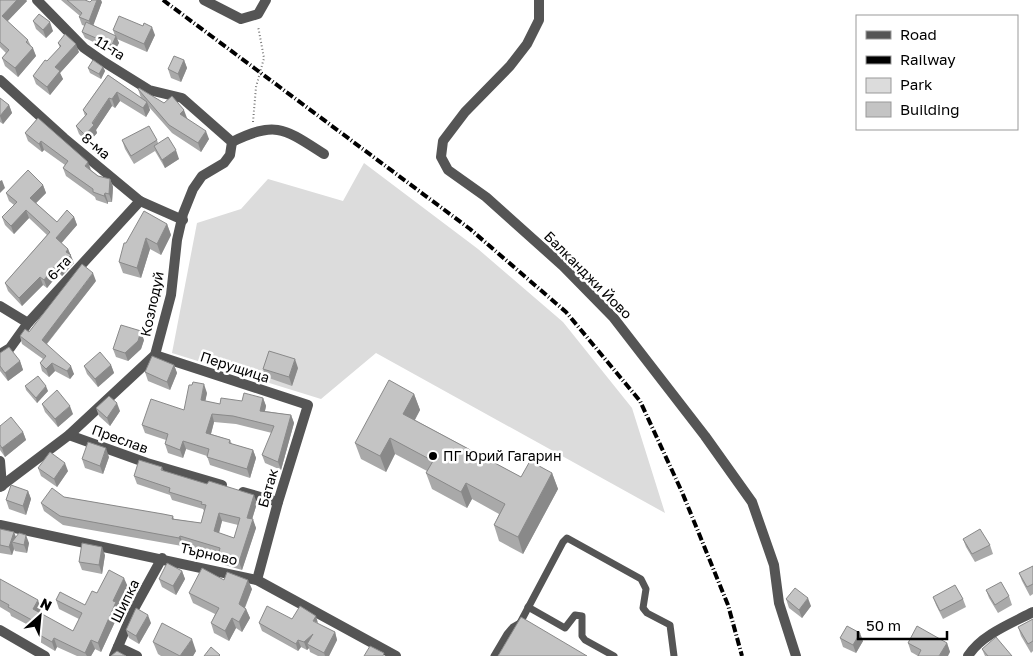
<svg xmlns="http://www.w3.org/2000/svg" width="1033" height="656" font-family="'Golos Text',sans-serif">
<rect width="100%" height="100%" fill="#fff"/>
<!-- green -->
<path fill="#dcdcdc" d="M 364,163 L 478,249 L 563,322 L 632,408 L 665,513 L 376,353 L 321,399 L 172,353 L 197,223 L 241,209 L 268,179 L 343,201 Z"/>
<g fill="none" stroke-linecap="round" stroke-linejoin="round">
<!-- path -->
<path stroke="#777" stroke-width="2" stroke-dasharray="1 2.5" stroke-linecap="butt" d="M 253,122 L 256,87 L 264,58 L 258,26"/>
<!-- service -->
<g stroke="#555" stroke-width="7">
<path d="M 528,607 L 565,628 L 575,615 L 582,616 L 582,636 L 585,640 L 614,656"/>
<path d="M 520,623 L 563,542 L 567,538 L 641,579 L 646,589 L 643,608 L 647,613 L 670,625 L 674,656"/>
<path d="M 494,656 L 507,634 L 513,627 L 520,623 L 524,626"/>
</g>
<!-- minor -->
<g stroke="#555" stroke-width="10">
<path d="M 204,0 L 241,19 L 258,14 L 266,0"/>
<path d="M 539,0 L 539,20 L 527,44 L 510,66 L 465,112 L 443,141 L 441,157 L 448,170 L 486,197 L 563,266 L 613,317 L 705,436 L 752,502 L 774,565 L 779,603 L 796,656"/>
<path d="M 0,80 L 64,138 L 140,201 L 183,220"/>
<path d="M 232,142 C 276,120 285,129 324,154"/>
<path d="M 0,306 L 28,323"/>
<path d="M 0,354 L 10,348 L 28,323 L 140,201"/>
<path d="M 155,355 L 308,405 L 278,502 L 257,580"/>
<path d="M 69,435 L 147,463 L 222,485"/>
<path d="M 0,461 L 2,486"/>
<path d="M 0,487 L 69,435 L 155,355 L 171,295 L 177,240 L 183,214 L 193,189 L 202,176 L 224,163 L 230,155 L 232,142 L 182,98 L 149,90 L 104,62 L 84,48 L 37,0"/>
<path d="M 243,492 L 278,502"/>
<path d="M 0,525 L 257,580 L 396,656"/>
<path d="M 0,630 L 45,656"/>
<path d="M 118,647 L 137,656"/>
<path d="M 114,656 L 135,607 L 162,558"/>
<path d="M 968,656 C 981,635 1012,623 1033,612"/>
</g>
<!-- rail -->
<path stroke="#000" stroke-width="4" stroke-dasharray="8 2.5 1 2.5" stroke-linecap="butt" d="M 163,0 L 470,229 L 566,312 L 640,401 L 682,492 L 728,605 L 742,656"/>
</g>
<!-- wall -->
<g fill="#a9a9a9" fill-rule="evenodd">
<path d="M 0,0 L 26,0 L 27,1 L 7,21 L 28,40 L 36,56 L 18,77 L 5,66 L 2,58 L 6,53 L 0,47 Z"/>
<path d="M 61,0 L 87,0 L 87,1 L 90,2 L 102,2 L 93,25 L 115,36 L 113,30 L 155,35 L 147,52 L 117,39 L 119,43 L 114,52 L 85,38 L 82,32 L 85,26 L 82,25 L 79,17 L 80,16 Z"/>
<path d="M 33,21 L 53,31 L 46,38 L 36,29 Z"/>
<path d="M 58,43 L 79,52 L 60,73 L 63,79 L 50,95 L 36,84 L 33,76 L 60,48 Z"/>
<path d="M 184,60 L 187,68 L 181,82 L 171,78 L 168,69 Z"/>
<path d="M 103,67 L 105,71 L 101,79 L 90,73 L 88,68 Z"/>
<path d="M 108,75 L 141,98 L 138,89 L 187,118 L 209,139 L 201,152 L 172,133 L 149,107 L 150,110 L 146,117 L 120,101 L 115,108 L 112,106 L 96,130 L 97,133 L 88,143 L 79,134 L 76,126 L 85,116 L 83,110 Z"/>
<path d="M 0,98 L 9,105 L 12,113 L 3,124 L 0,122 Z"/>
<path d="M 38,118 L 91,170 L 98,176 L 110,179 L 113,187 L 112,202 L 108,202 L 108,204 L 96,200 L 95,197 L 66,176 L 63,168 L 65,165 L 44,150 L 42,152 L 28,141 L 25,133 Z"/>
<path d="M 122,140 L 157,140 L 158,143 L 179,159 L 165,168 L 155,151 L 134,164 L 125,149 Z"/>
<path d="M 43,185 L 46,193 L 36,203 L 57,222 L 74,217 L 77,225 L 61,243 L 68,249 L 74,263 L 62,276 L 59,273 L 47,288 L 43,285 L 22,306 L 8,291 L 5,283 L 47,235 L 29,218 L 14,234 L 5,225 L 2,217 L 14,205 L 9,201 L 6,193 Z"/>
<path d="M 167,224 L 171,235 L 161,255 L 150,249 L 141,278 L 123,273 L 119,262 L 126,243 Z"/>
<path d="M 96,281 L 47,344 L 74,374 L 70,379 L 55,371 L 49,377 L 42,371 L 40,363 L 43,359 L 22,344 L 20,336 L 29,332 Z"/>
<path d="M 144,340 L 141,349 L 128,361 L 116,357 L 113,349 Z"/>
<path d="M 0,353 L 20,361 L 23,370 L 8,381 L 0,371 Z"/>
<path d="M 111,365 L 114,373 L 98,387 L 87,374 L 84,366 Z"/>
<path d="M 174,365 L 177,373 L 170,390 L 148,381 L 145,372 Z"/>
<path d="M 298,368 L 292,386 L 266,377 L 263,369 Z"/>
<path d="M 25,386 L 48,391 L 37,403 L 26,390 Z"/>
<path d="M 207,393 L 205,401 L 220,404 L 263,398 L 266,406 L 265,411 L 291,415 L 294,423 L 281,470 L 265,463 L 262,455 L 272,433 L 236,424 L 214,422 L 211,434 L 230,440 L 232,444 L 253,450 L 256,458 L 250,478 L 210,465 L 207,456 L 186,449 L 183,458 L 168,453 L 165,444 L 166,440 L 145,433 L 142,425 L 184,410 Z"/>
<path d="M 414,394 L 420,410 L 415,420 L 521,477 L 552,473 L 558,489 L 523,554 L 499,541 L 494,525 L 499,514 L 472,499 L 467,508 L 432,489 L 426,473 L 427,471 L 395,454 L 386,472 L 361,459 L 355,443 Z"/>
<path d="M 42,404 L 73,414 L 58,427 L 45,412 Z"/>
<path d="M 96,408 L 120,411 L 110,426 L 99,416 Z"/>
<path d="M 0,426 L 23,432 L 26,440 L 5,457 L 0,450 Z"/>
<path d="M 109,457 L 103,474 L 85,468 L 82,459 Z"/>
<path d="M 162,467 L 163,471 L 257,503 L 252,519 L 256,528 L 242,570 L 221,564 L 218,556 L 218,554 L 183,544 L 182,546 L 63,525 L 44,511 L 41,503 L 64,497 L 173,516 L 174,519 L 201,523 L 204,511 L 203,509 L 172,500 L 170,495 L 137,484 L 134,476 ZM 222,521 L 238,525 L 234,538 L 219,533 Z"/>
<path d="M 38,468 L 68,471 L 57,487 L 41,476 Z"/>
<path d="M 28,491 L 31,499 L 26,515 L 9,509 L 6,500 Z"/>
<path d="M 0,529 L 14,532 L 16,537 L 29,543 L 27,553 L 15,551 L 14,549 L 12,555 L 0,553 Z"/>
<path d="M 963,539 L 990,545 L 993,554 L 975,562 L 966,547 Z"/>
<path d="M 105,555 L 102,574 L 82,570 L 79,562 Z"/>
<path d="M 1033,566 L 1033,594 L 1030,596 L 1022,581 L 1019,573 Z"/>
<path d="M 182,571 L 185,579 L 176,595 L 162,587 L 159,579 Z"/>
<path d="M 0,579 L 41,609 L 39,613 L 73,631 L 79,619 L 59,609 L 56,600 L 85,605 L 97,593 L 128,587 L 118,606 L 120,611 L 101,652 L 95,649 L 91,656 L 77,656 L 57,647 L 55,651 L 40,642 L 36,633 L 38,630 L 11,616 L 10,613 L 0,607 Z"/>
<path d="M 224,580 L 252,589 L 245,608 L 246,609 L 250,618 L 242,632 L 236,628 L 229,641 L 214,633 L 211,623 L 215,614 L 193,603 L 189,593 Z"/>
<path d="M 986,590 L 1009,596 L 1012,605 L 998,613 L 989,598 Z"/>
<path d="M 933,597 L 963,599 L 966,607 L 943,619 L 936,605 Z"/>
<path d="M 786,599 L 811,606 L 802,618 L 789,608 Z"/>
<path d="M 292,619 L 318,624 L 335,632 L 337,640 L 329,656 L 318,656 L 310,652 L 309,648 L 307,650 L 301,647 L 298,651 L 262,631 L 259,623 Z"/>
<path d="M 1033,619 L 1033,651 L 1031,653 L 1021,636 L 1018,627 Z"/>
<path d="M 151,623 L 139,644 L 129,638 L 126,630 Z"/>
<path d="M 840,638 L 863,641 L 856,653 L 843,647 Z"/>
<path d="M 153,642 L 196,651 L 193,656 L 161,656 L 158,654 Z"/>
<path d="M 908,643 L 947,643 L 950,652 L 918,656 L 911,652 Z"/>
<path d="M 982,649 L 1012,656 L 985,656 Z"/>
</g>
<!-- shaded-wall -->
<g fill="#898989">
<path d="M 17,0 L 26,0 L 27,1 L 5,24 L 2,16 Z"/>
<path d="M 97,0 L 101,0 L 102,2 L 92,29 L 89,21 Z"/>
<path d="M 50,22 L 53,31 L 46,38 L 43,30 Z"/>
<path d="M 152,27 L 155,35 L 147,52 L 144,44 Z"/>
<path d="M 116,36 L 119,43 L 114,52 L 112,45 Z"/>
<path d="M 76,44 L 79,52 L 60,73 L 63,79 L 50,95 L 47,87 L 55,67 Z"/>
<path d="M 33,48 L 36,56 L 18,77 L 15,68 Z"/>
<path d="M 184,60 L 187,68 L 181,82 L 178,74 Z"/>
<path d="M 103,67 L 105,71 L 101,79 L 99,74 Z"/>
<path d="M 117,92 L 120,101 L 115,108 L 112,99 Z"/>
<path d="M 109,98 L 112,106 L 96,130 L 97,133 L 88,143 L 85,135 Z"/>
<path d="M 147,102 L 150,110 L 146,117 L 143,108 Z"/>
<path d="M 9,105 L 12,113 L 3,124 L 0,116 Z"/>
<path d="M 184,110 L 187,118 L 183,122 L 180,114 Z"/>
<path d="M 206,131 L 209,139 L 201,152 L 198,143 Z"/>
<path d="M 41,141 L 44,150 L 42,152 L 39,144 Z"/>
<path d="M 176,150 L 179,159 L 165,168 L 162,160 Z"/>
<path d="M 88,162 L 91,170 L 85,166 Z"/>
<path d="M 110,179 L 113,187 L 112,202 L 109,194 Z"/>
<path d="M 2,180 L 5,188 L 0,193 L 0,181 Z"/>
<path d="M 43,185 L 46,193 L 33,206 L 30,198 Z"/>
<path d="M 105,193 L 108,202 L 108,204 L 104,196 Z"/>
<path d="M 26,210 L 29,218 L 14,234 L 11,226 Z"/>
<path d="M 74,217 L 77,225 L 59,246 L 56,238 Z"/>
<path d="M 167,224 L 171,235 L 161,255 L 157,244 Z"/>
<path d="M 146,238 L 150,249 L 141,278 L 137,268 Z"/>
<path d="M 68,249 L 74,263 L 62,276 L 59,268 L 66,252 Z"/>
<path d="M 56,265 L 59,273 L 47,288 L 44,280 Z"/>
<path d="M 93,273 L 96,281 L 44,347 L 42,340 Z"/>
<path d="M 40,277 L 43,285 L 22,306 L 19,298 Z"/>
<path d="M 141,331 L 144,340 L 141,349 L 128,361 L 125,353 Z"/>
<path d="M 295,359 L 298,368 L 292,386 L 289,377 Z"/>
<path d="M 20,361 L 23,370 L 8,381 L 5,373 Z"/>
<path d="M 52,363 L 55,371 L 49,377 L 46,369 Z"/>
<path d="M 111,365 L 114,373 L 98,387 L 95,379 Z"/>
<path d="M 174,365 L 177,373 L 170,390 L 167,382 Z"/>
<path d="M 71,366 L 74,374 L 70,379 L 67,371 Z"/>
<path d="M 204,384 L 207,393 L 204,408 L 201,400 Z"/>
<path d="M 46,386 L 48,391 L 37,403 L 36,398 Z"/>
<path d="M 414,394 L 420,410 L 409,430 L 403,414 Z"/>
<path d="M 263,398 L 266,406 L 263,419 L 260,411 Z"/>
<path d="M 117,403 L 120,411 L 110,426 L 107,418 Z"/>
<path d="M 70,406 L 73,414 L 58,427 L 55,419 Z"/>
<path d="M 212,414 L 214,422 L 209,441 L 206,433 Z"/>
<path d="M 291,415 L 294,423 L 281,470 L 278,462 Z"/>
<path d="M 23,432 L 26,440 L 5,457 L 2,448 Z"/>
<path d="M 390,438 L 395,454 L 386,472 L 380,456 Z"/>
<path d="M 183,441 L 186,449 L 183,458 L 180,450 Z"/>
<path d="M 106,448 L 109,457 L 103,474 L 100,466 Z"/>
<path d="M 253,450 L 256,458 L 250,478 L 247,469 Z"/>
<path d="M 65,463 L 68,471 L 57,487 L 54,479 Z"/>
<path d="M 552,473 L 558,489 L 523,554 L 518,537 Z"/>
<path d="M 466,483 L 472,499 L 467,508 L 461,492 Z"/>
<path d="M 28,491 L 31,499 L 26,515 L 23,506 Z"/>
<path d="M 254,495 L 257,503 L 250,526 L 247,518 Z"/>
<path d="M 219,513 L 222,521 L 217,540 L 214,531 Z"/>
<path d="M 253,519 L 256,528 L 242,570 L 239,562 Z"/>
<path d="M 14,532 L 17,541 L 12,542 L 14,549 L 12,555 L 9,547 Z"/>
<path d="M 26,535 L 29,543 L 27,553 L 24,545 Z"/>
<path d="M 180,536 L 183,544 L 182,546 L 179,538 Z"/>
<path d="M 102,547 L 105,555 L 102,574 L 99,565 Z"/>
<path d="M 182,571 L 185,579 L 176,595 L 173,586 Z"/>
<path d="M 124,578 L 128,587 L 118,606 L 120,611 L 101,652 L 98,643 L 113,601 Z"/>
<path d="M 248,580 L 252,589 L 242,614 L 239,604 Z"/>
<path d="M 808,598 L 811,606 L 802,618 L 799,610 Z"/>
<path d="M 38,600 L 41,609 L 36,618 L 33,609 Z"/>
<path d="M 246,609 L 250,618 L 242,632 L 239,622 Z"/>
<path d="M 148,615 L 151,623 L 139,644 L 136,636 Z"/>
<path d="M 316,616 L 318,623 L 313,621 Z"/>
<path d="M 232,618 L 236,628 L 229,641 L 225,631 Z"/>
<path d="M 335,632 L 337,640 L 329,656 L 325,656 L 324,653 Z"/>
<path d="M 860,633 L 863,641 L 856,653 L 853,645 Z"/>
<path d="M 313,634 L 307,644 L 309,648 L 307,650 L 304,642 Z"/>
<path d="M 54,638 L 57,647 L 55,651 L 52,642 Z"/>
<path d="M 192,639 L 196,651 L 193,656 L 180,656 Z"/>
<path d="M 91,640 L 95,649 L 91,656 L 87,656 L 85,653 Z"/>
<path d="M 298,640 L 301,647 L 298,651 L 296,644 Z"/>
<path d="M 947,643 L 950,652 L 948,656 L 939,656 Z"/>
</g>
<!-- building -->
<g fill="#c4c4c4" stroke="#898989" fill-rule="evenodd">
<path d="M 0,0 L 17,0 L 2,16 L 28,40 L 26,42 L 33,48 L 15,68 L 2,58 L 9,50 L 0,42 Z"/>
<path d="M 67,0 L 85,0 L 90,2 L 92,0 L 97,0 L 89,21 L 79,17 L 82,13 Z"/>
<path d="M 39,14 L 50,22 L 43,30 L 33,21 Z"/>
<path d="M 119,16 L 143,26 L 144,23 L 152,27 L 144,44 L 113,30 Z"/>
<path d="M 86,22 L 116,36 L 112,45 L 82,32 Z"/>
<path d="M 65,34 L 76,44 L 55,67 L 60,71 L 47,87 L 33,76 L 45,60 L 47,61 L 61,46 L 58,43 Z"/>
<path d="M 174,56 L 184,60 L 178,74 L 168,69 Z"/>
<path d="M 93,60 L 103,67 L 99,74 L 88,68 Z"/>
<path d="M 108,75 L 147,102 L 143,108 L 117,92 L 112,99 L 109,98 L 92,123 L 94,125 L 85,135 L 76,126 L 87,114 L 83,110 Z"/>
<path d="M 139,88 L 164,103 L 172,96 L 184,110 L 180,114 L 206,131 L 198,143 L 169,125 L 138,89 Z"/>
<path d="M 0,98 L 9,105 L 0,116 Z"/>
<path d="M 38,118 L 88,162 L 85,166 L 98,176 L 110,179 L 109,194 L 105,193 L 104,196 L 93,192 L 93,189 L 63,168 L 68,161 L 41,141 L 39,144 L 25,133 Z"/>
<path d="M 149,126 L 157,140 L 131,156 L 122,140 Z"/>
<path d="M 168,137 L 176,150 L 162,160 L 154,146 Z"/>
<path d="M 28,170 L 43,185 L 30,198 L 57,222 L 67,210 L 74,217 L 56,238 L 68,249 L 66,252 L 71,255 L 59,268 L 56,265 L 44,280 L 40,277 L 19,298 L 5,283 L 50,232 L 26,210 L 11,226 L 2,217 L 17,202 L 6,193 Z"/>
<path d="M 144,211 L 167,224 L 157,244 L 146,238 L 137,268 L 119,262 L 124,243 L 126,243 Z"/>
<path d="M 82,264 L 93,273 L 42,340 L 71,366 L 67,371 L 52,363 L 46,369 L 40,363 L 46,356 L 20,336 L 25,329 L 29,332 Z"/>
<path d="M 121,325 L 141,331 L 138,341 L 125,353 L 113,349 Z"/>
<path d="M 9,347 L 20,361 L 5,373 L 0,366 L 0,353 Z"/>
<path d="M 269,351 L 295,359 L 289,377 L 263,369 Z"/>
<path d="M 100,352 L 111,365 L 95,379 L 84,366 Z"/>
<path d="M 152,356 L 174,365 L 167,382 L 145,372 Z"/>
<path d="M 38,376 L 46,386 L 36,398 L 25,386 Z"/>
<path d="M 389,380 L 414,394 L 403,414 L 521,477 L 530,461 L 552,473 L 518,537 L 494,525 L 505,504 L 466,483 L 461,492 L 426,473 L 433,461 L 390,438 L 380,456 L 355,443 Z"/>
<path d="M 193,382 L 204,384 L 201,400 L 220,404 L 221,398 L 242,401 L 244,393 L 263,398 L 260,411 L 291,415 L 278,462 L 262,455 L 274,426 L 233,416 L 212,414 L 206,433 L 230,440 L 229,443 L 253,450 L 247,469 L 207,457 L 209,449 L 183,441 L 180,450 L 165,444 L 168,434 L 142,425 L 151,399 L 184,410 L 189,385 L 192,385 Z"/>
<path d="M 57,390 L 70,406 L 55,419 L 42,404 Z"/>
<path d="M 109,396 L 117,403 L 107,418 L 96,408 Z"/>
<path d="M 11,417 L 23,432 L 2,448 L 0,445 L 0,426 Z"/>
<path d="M 88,442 L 106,448 L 100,466 L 82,459 Z"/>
<path d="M 50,452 L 65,463 L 54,479 L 38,468 Z"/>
<path d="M 139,460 L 162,467 L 161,470 L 207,484 L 209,481 L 254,495 L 247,518 L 253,519 L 239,562 L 218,556 L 220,548 L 180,536 L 179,538 L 60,516 L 41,503 L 52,488 L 64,497 L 163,514 L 173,516 L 172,519 L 201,523 L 206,505 L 201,504 L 202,502 L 169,492 L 170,488 L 134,476 ZM 219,513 L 240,518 L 234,538 L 214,531 Z"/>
<path d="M 11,485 L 28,491 L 23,506 L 6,500 Z"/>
<path d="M 0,529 L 14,532 L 9,547 L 0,545 Z"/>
<path d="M 980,529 L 990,545 L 972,554 L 963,539 Z"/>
<path d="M 19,533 L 26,535 L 24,545 L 12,542 Z"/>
<path d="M 82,543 L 102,547 L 99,565 L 79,562 Z"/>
<path d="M 167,563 L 182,571 L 173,586 L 159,579 Z"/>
<path d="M 1033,566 L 1033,584 L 1027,587 L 1019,573 Z"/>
<path d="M 202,568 L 224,580 L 227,572 L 248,580 L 239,604 L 246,609 L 239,622 L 232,618 L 225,631 L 211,623 L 219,608 L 189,593 Z"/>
<path d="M 109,570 L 124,578 L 113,601 L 116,602 L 98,643 L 91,640 L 85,653 L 54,638 L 52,642 L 36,633 L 41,625 L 8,607 L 9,605 L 0,600 L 0,579 L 38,600 L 33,609 L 73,631 L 82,613 L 56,600 L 60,592 L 85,605 L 92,591 L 97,593 Z"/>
<path d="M 1001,582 L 1009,596 L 995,605 L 986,590 Z"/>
<path d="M 955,585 L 963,599 L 940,611 L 933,597 Z"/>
<path d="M 795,588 L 808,598 L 799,610 L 786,599 Z"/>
<path d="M 267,606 L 292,619 L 300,606 L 316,616 L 313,621 L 335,632 L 324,653 L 307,644 L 313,634 L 304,642 L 298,640 L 296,644 L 259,623 Z"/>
<path d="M 136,608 L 148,615 L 136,636 L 126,630 Z"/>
<path d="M 521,617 L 587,656 L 498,656 Z"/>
<path d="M 1033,619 L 1033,641 L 1028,644 L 1018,627 Z"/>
<path d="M 162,623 L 192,639 L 180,656 L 153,642 Z"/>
<path d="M 847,626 L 860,633 L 853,645 L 840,638 Z"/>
<path d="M 917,626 L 947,643 L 939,656 L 918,656 L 921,650 L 908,643 Z"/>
<path d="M 996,637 L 1012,656 L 988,656 L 982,649 Z"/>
<path d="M 370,646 L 384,653 L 383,656 L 364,656 Z"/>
<path d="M 211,647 L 220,655 L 219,656 L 204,656 Z"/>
<path d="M 117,651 L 126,656 L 111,656 L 112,655 Z"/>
</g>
<!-- markers -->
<circle fill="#000" stroke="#fff" stroke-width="2" cx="433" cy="456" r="5"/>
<g text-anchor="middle" stroke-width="5" stroke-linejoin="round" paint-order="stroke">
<!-- street labels -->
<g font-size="14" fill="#000" stroke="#fff">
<text transform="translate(110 48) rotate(32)" y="5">11-та</text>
<text transform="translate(96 146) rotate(40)" y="5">8-ма</text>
<text transform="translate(59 268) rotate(-47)" y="5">6-та</text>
<text transform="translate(588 275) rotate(45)" y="5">Балканджи Йово</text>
<text transform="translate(152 304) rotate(-78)" y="5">Козлодуй</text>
<text transform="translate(235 367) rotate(18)" y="5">Перущица</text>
<text transform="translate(120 439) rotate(20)" y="5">Преслав</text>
<text transform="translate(268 488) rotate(-74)" y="5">Батак</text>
<text transform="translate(209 554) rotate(13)" y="5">Търново</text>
<text transform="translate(125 601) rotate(-64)" y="5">Шипка</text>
</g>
<!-- poi labels -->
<g font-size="14" fill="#000" stroke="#fff" text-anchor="start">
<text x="443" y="461">ПГ Юрий Гагарин</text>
</g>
</g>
<!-- legend -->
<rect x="856" y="15" width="162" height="115" fill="#ffffff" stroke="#999999"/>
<rect x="866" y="31" width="25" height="8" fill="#555555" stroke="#999999"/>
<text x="900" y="40" font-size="15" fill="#000000">Road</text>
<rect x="866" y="56" width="25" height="8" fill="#000000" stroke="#999999"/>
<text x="900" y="65" font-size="15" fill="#000000">Railway</text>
<rect x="866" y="78" width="25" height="15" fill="#dcdcdc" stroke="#999999"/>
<text x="900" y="90" font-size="15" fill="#000000">Park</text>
<rect x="866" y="102" width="25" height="15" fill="#c4c4c4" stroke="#999999"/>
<text x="900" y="115" font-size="15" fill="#000000">Building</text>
<!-- north arrow -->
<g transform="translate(40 616) rotate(27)" stroke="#ffffff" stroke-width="4" paint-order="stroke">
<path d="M0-4L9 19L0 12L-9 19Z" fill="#000000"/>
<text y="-8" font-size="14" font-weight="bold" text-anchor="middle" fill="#000000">N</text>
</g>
<!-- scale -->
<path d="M858 631v8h89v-8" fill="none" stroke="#000000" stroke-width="2.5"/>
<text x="866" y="631" font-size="15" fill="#000000" stroke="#ffffff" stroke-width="4" paint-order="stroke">50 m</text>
</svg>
